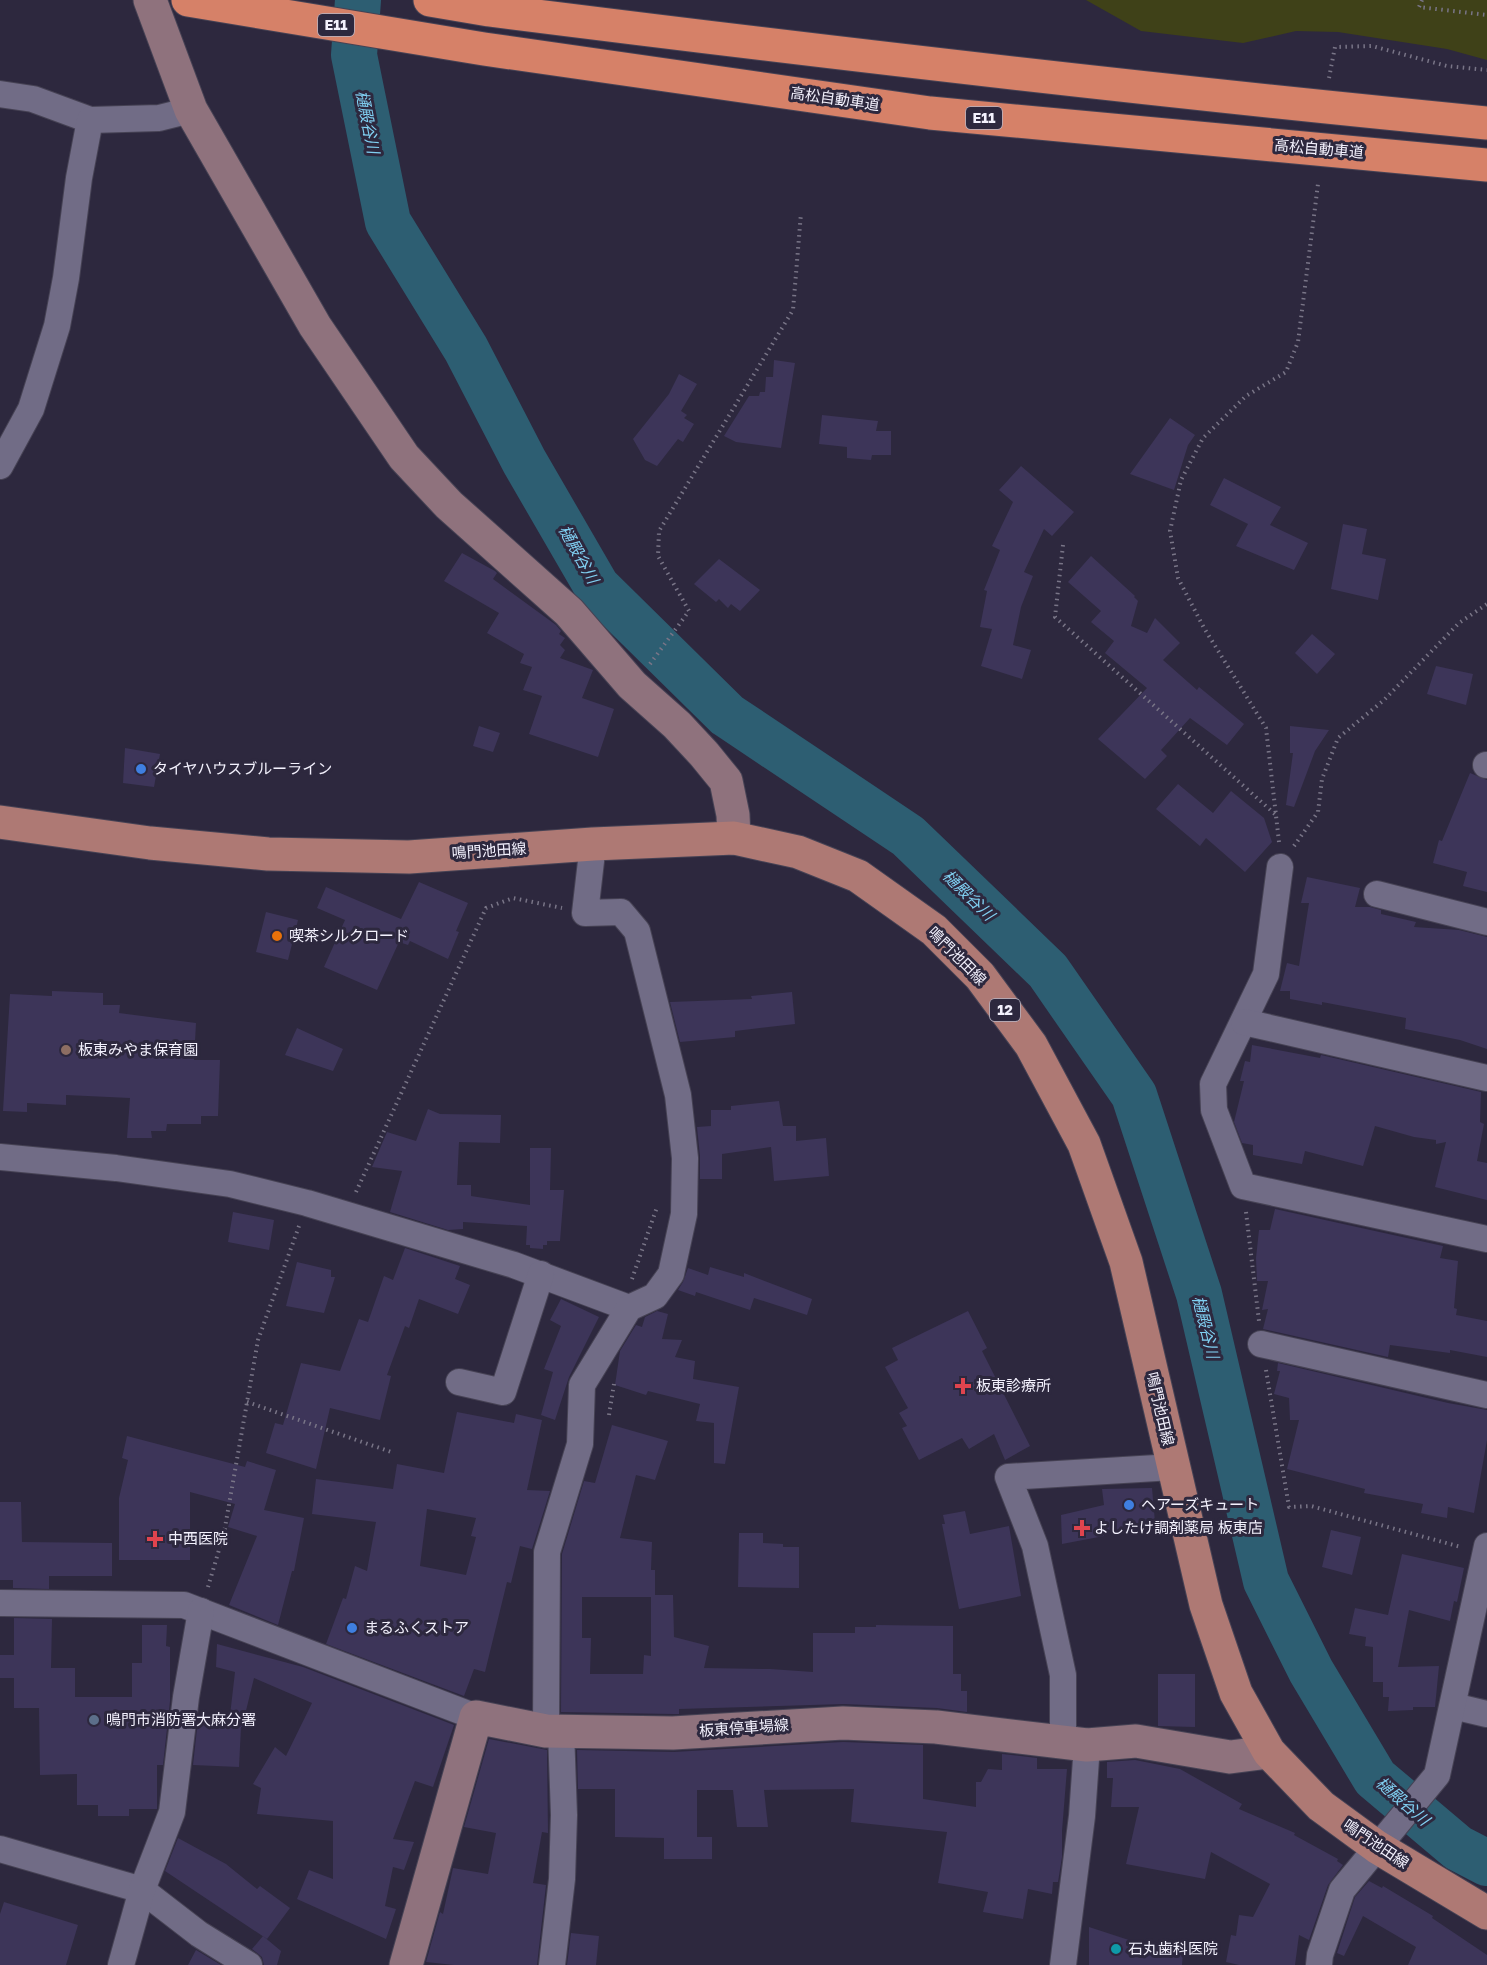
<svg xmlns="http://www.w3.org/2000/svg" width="1487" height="1965" font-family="'Golos Text','Noto Sans JP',sans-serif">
<rect width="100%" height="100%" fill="#2d283e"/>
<!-- green -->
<path fill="#3f4118" d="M 1086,0 L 1487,0 L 1487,60 L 1447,49 L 1338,32 L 1296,31 L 1243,43 L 1141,31 Z"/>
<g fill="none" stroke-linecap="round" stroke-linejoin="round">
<!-- river -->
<path stroke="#2d5e72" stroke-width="46" d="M 358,0 L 354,55 L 388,222 L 466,349 L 524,461 L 597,587 L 727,715 L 908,836 L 1048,971 L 1134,1095 L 1199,1294 L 1266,1581 L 1311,1671 L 1375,1778 L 1458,1848 L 1487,1863"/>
</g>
<!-- building -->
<g fill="#3d3559" fill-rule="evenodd">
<path d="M 774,360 L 795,363 L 781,448 L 736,442 L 724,436 L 749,396 L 759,396 L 760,392 L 765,392 L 766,377 L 773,377 Z"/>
<path d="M 679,374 L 697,384 L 681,411 L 687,415 L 684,418 L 694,424 L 683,442 L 678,439 L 657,466 L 645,460 L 633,439 L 669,394 Z"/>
<path d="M 822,415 L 878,421 L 876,431 L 891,431 L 891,455 L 872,455 L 871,460 L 847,458 L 847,447 L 819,444 Z"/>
<path d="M 1170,418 L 1195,435 L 1188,445 L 1174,490 L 1130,474 Z"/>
<path d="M 1021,466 L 1074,512 L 1052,536 L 1044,529 L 1024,572 L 1033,576 L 1021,607 L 1013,645 L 1031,650 L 1022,679 L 981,666 L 992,629 L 980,627 L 987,591 L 984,590 L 1000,550 L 992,546 L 1013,502 L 999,490 Z"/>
<path d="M 1224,478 L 1281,507 L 1270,525 L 1308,543 L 1294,570 L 1236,546 L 1248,524 L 1210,505 Z"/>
<path d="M 1343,524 L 1367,529 L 1362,554 L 1386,559 L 1378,600 L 1331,589 Z"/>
<path d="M 462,553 L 495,571 L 497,573 L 493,579 L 556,625 L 561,631 L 559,634 L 565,638 L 560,645 L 565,650 L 560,658 L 593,670 L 582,698 L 614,709 L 598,757 L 529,734 L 542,696 L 523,690 L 532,667 L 520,663 L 524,654 L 487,633 L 499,613 L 444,581 Z"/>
<path d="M 1091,556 L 1135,596 L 1134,597 L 1138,601 L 1131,626 L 1147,633 L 1155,618 L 1180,643 L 1163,660 L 1197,690 L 1199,687 L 1244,724 L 1227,745 L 1190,718 L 1161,750 L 1167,756 L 1145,779 L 1098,739 L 1147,688 L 1105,653 L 1114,641 L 1091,622 L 1101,611 L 1068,582 Z"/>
<path d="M 719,559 L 760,590 L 740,611 L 731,604 L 728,608 L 719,599 L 716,602 L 694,584 Z"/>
<path d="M 1312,634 L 1335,654 L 1317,674 L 1295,653 Z"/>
<path d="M 1436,666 L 1473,674 L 1466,705 L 1427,694 Z"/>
<path d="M 479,726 L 500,733 L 493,752 L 473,746 Z"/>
<path d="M 1290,726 L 1329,730 L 1315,751 L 1294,807 L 1286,805 L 1293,753 L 1290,753 Z"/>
<path d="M 125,748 L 160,754 L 154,787 L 123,783 Z"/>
<path d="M 1470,773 L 1487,780 L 1487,892 L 1463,886 L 1467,872 L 1433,863 L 1439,840 L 1442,841 Z"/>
<path d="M 1178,784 L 1213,813 L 1231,791 L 1264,818 L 1272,842 L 1245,872 L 1206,838 L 1200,846 L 1156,809 Z"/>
<path d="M 1307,877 L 1360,888 L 1355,907 L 1370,907 L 1381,910 L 1381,914 L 1416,922 L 1414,927 L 1459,930 L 1487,937 L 1487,1049 L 1460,1040 L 1405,1029 L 1406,1018 L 1322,1002 L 1322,1005 L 1290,999 L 1290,991 L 1280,991 L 1287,963 L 1299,966 L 1309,903 L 1301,903 Z"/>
<path d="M 419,882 L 468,903 L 456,931 L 459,932 L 448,959 L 410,941 L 408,945 L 399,942 L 377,990 L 324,967 L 345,920 L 317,908 L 326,887 L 401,919 Z"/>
<path d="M 266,912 L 298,920 L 288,960 L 256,952 Z"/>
<path d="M 52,991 L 103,993 L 103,1005 L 120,1005 L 119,1013 L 196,1023 L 194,1060 L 220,1060 L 218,1116 L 201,1116 L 201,1124 L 167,1124 L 166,1131 L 151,1131 L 152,1138 L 127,1138 L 130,1098 L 66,1095 L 66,1105 L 27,1103 L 27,1112 L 3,1111 L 10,994 L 52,996 Z"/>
<path d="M 792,992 L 795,1024 L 735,1031 L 735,1037 L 680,1042 L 670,1002 L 752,999 L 751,996 Z"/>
<path d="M 297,1028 L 343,1049 L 333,1071 L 285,1055 Z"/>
<path d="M 1252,1045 L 1320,1058 L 1321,1055 L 1481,1092 L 1480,1122 L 1484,1124 L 1477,1161 L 1487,1163 L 1487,1200 L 1435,1187 L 1446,1142 L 1436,1144 L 1436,1140 L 1414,1137 L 1375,1126 L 1363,1166 L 1305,1151 L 1302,1164 L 1253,1155 L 1253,1145 L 1242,1143 L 1234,1122 L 1244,1081 L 1240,1081 L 1245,1061 L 1250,1062 Z"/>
<path d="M 779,1101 L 783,1126 L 796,1126 L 796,1141 L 826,1138 L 829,1176 L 774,1181 L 771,1147 L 722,1154 L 722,1179 L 700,1179 L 700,1156 L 697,1127 L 711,1126 L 711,1110 L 731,1110 L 731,1106 Z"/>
<path d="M 428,1109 L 440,1114 L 501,1115 L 500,1143 L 459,1142 L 457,1185 L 471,1185 L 471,1196 L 530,1205 L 530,1148 L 551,1148 L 550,1190 L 564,1190 L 560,1241 L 547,1241 L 547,1245 L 543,1245 L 543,1249 L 530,1248 L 530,1245 L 526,1245 L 527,1226 L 463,1222 L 463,1229 L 448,1230 L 390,1212 L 402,1171 L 372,1167 L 387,1132 L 416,1141 Z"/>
<path d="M 1275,1209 L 1443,1246 L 1440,1258 L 1458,1261 L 1454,1308 L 1457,1309 L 1456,1315 L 1487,1321 L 1487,1357 L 1450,1350 L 1450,1353 L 1390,1345 L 1388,1357 L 1263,1329 L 1268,1309 L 1262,1310 L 1268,1281 L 1257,1281 L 1256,1258 L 1259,1230 L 1270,1230 Z"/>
<path d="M 233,1212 L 274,1220 L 269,1250 L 228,1242 Z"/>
<path d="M 405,1248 L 460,1266 L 455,1279 L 470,1285 L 458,1314 L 419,1299 L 409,1328 L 405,1326 L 387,1375 L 391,1376 L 380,1420 L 330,1408 L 316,1469 L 266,1453 L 275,1423 L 283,1425 L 301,1363 L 340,1371 L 359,1319 L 368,1322 L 384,1276 L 393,1280 Z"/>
<path d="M 297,1262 L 331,1270 L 331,1277 L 335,1277 L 324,1313 L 286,1306 Z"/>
<path d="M 710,1267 L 744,1277 L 744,1273 L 812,1299 L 807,1315 L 754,1298 L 750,1310 L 696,1292 L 695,1296 L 678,1290 L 683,1282 L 688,1268 L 708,1275 Z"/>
<path d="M 561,1299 L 599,1317 L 569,1377 L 555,1420 L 541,1415 L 553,1372 L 544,1369 L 561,1326 L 550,1320 Z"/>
<path d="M 657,1311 L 668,1314 L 662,1339 L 682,1340 L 675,1357 L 695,1361 L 693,1379 L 739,1387 L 725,1464 L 714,1463 L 714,1423 L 696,1421 L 700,1404 L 648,1391 L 646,1395 L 615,1385 L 620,1351 L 636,1325 L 642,1327 L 645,1317 Z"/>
<path d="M 968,1311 L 987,1348 L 982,1351 L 1030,1446 L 1005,1460 L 994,1434 L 969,1449 L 962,1438 L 919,1460 L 902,1428 L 907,1426 L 899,1413 L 908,1408 L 885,1367 L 898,1360 L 892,1348 Z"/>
<path d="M 1278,1363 L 1448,1403 L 1487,1410 L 1487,1440 L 1474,1513 L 1448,1507 L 1447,1518 L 1421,1513 L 1423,1504 L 1364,1493 L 1365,1489 L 1287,1469 L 1299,1420 L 1290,1420 L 1289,1398 L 1274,1394 L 1280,1371 L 1277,1371 Z"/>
<path d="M 457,1412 L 514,1423 L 516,1414 L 542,1420 L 527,1490 L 550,1491 L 532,1549 L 520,1546 L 511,1583 L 507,1582 L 485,1672 L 474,1669 L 464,1696 L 326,1644 L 343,1598 L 346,1599 L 355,1566 L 367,1571 L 376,1522 L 312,1514 L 316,1479 L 393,1489 L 397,1464 L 444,1473 ZM 427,1509 L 476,1518 L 471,1536 L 476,1537 L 466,1575 L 420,1566 Z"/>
<path d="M 612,1425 L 668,1441 L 655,1480 L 636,1475 L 620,1538 L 652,1542 L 651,1570 L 655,1570 L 655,1595 L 673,1595 L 674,1637 L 709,1646 L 704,1668 L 770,1669 L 813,1672 L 813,1633 L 855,1633 L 855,1627 L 876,1627 L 876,1625 L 953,1626 L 953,1674 L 961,1674 L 961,1691 L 967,1691 L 967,1712 L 937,1708 L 844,1704 L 679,1709 L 679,1714 L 673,1714 L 561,1712 L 562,1554 L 584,1481 L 595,1483 ZM 582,1597 L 651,1597 L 651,1656 L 644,1655 L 643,1674 L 590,1674 L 591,1638 L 582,1638 Z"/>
<path d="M 127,1436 L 245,1467 L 247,1461 L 276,1470 L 264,1510 L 304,1518 L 294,1571 L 292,1571 L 278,1625 L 229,1605 L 257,1536 L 228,1527 L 235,1504 L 190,1492 L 190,1560 L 119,1560 L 119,1498 L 128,1460 L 122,1458 Z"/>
<path d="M 1152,1488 L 1155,1522 L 1143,1521 L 1143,1529 L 1102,1530 L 1104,1536 L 1062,1544 L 1061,1515 L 1104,1505 L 1102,1489 Z"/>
<path d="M 0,1502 L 21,1502 L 22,1542 L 112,1543 L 112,1576 L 49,1576 L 49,1589 L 13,1588 L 13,1580 L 0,1580 Z"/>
<path d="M 965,1511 L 970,1534 L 1009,1526 L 1021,1596 L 959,1609 L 942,1524 L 945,1524 L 943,1515 Z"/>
<path d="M 1331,1530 L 1361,1537 L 1352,1575 L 1322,1567 Z"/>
<path d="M 739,1533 L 763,1533 L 763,1543 L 783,1544 L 783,1547 L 799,1547 L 799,1588 L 738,1587 Z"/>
<path d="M 1402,1554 L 1464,1568 L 1457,1602 L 1454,1601 L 1450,1621 L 1409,1610 L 1398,1667 L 1439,1666 L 1435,1707 L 1413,1707 L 1413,1710 L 1388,1711 L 1389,1697 L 1383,1697 L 1383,1682 L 1373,1682 L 1373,1647 L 1365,1646 L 1366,1637 L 1349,1634 L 1355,1608 L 1388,1615 Z"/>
<path d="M 14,1618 L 52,1619 L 51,1668 L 75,1668 L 75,1697 L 132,1697 L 132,1663 L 142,1663 L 142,1625 L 167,1625 L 166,1646 L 170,1647 L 170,1701 L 163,1765 L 157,1765 L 157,1809 L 129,1809 L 129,1816 L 98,1816 L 98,1805 L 77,1805 L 77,1774 L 40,1775 L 39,1708 L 14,1708 L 14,1678 L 0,1678 L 0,1655 L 14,1655 Z"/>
<path d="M 217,1644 L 303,1667 L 454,1725 L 433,1787 L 415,1781 L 393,1839 L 414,1842 L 404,1870 L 393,1867 L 385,1906 L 396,1909 L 386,1939 L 297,1899 L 309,1870 L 333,1879 L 333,1821 L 257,1814 L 261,1788 L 253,1784 L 275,1747 L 286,1756 L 312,1703 L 254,1678 L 242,1727 L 229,1724 L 235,1672 L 216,1667 Z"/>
<path d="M 1158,1674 L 1195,1674 L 1195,1727 L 1158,1726 Z"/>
<path d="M 198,1720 L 241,1727 L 239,1767 L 193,1765 Z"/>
<path d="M 489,1739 L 547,1750 L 548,1833 L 542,1832 L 533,1883 L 546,1885 L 537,1965 L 454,1965 L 426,1962 L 440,1912 L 443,1914 L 453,1868 L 488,1874 L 496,1833 L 464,1827 Z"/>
<path d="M 843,1742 L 923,1745 L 923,1799 L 976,1807 L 976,1782 L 981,1782 L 988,1769 L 1002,1770 L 1002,1754 L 1037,1758 L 1037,1769 L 1067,1769 L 1062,1831 L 1062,1857 L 1058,1882 L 1053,1882 L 1052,1894 L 1028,1889 L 1023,1919 L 983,1912 L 988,1892 L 938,1883 L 947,1832 L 851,1822 L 854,1789 L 764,1790 L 768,1827 L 737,1827 L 733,1790 L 697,1790 L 697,1837 L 712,1837 L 712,1859 L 664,1859 L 664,1838 L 615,1837 L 615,1789 L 578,1789 L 577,1750 L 674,1752 Z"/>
<path d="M 1135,1760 L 1180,1769 L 1242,1804 L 1239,1809 L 1295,1833 L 1294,1835 L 1338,1859 L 1337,1861 L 1343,1865 L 1328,1885 L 1309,1940 L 1299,1935 L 1295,1965 L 1239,1965 L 1226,1962 L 1231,1935 L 1236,1936 L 1239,1915 L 1253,1917 L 1270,1884 L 1211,1852 L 1205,1879 L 1126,1864 L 1139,1807 L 1111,1807 L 1113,1778 L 1107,1778 L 1107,1762 Z"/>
<path d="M 178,1838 L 226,1864 L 257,1889 L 260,1886 L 290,1908 L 267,1939 L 165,1871 Z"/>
<path d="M 1369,1881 L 1382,1888 L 1383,1886 L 1433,1916 L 1432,1918 L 1487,1955 L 1487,1965 L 1408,1965 L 1416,1947 L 1363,1916 L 1344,1956 L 1337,1953 L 1355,1897 Z"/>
<path d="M 4,1902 L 78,1925 L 66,1965 L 0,1965 L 0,1914 Z"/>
<path d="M 1089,1927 L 1138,1943 L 1137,1946 L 1183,1953 L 1182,1965 L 1089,1965 Z"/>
<path d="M 571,1933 L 599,1936 L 596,1965 L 567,1965 Z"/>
<path d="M 263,1936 L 281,1951 L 277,1965 L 264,1965 L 262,1957 L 252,1949 Z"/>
<path d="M 196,1950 L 221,1965 L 188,1965 Z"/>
</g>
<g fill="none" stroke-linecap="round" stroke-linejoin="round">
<!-- street casing -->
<g stroke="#464254" stroke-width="28">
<g id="street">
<path d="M 0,94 L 33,99 L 90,120"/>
<path d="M 0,466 L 31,409 L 57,326 L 66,278 L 79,178 L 90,120 L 159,118 L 191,110"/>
<path d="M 1486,765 L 1487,765"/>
<path d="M 1280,867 L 1266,974 L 1213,1084 L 1214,1110 L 1243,1186 L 1487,1239"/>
<path d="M 1377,894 L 1487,922"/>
<path d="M 1244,1022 L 1487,1078"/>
<path d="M 0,1157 L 116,1168 L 230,1184 L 307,1203 L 514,1265 L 629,1308"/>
<path d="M 1261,1344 L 1487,1395"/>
<path d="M 459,1382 L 503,1392 L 541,1274"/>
<path d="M 0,1603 L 184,1605 L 476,1717"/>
<path d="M 1453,1706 L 1487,1714"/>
<path d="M 546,1731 L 547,1552 L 580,1444 L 582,1385 L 629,1308 L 655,1296 L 671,1274 L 684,1214 L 685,1158 L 678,1095 L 637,931 L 621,912 L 585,913 L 593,844"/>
<path d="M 1063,1743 L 1063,1675 L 1035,1546 L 1008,1477 L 1173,1467"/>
<path d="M 0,1849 L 142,1890 L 199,1934 L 249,1965"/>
<path d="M 121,1965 L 142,1890 L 172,1812 L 186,1697 L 201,1611"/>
<path d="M 552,1965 L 562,1879 L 564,1815 L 561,1731"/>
<path d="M 1063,1965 L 1082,1816 L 1087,1745"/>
<path d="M 1319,1965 L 1320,1955 L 1342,1890 L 1437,1775 L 1487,1546"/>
</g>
</g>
<!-- secondary casing -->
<g stroke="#464254" stroke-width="35">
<g id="secondary">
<path d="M 150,0 L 191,110 L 315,326 L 404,457 L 449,505 L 569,612 L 632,685 L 677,725 L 704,754 L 726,781 L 733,815 L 734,838"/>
<path d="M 406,1965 L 476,1717 L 546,1731 L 673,1733 L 843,1723 L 936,1727 L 1087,1745 L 1136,1741 L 1230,1757 L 1269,1752"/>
</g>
</g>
<!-- primary casing -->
<g stroke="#464254" stroke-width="35">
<path id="primary" d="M 0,822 L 150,843 L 268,854 L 409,857 L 593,844 L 734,838 L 798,852 L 858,876 L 934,930 L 980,976 L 1031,1045 L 1084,1144 L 1126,1262 L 1206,1605 L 1236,1693 L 1269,1752 L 1321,1806 L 1377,1847 L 1487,1913"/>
</g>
<!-- highway casing -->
<g stroke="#464254" stroke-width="35">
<g id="highway">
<path d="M 188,0 L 484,49 L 930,113 L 1487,165"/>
<path d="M 430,0 L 489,10 C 821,52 1154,91 1487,123"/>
</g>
</g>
<!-- path -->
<g stroke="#797587" stroke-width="4" stroke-dasharray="1.5 4.5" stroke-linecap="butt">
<path d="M 1422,0 L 1419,7 L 1487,15"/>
<path d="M 1329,78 L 1335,47 L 1372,46 L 1447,66 L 1487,70"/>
<path d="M 1063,545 L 1055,617 L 1276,815"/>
<path d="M 650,664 L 689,611 L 658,556 L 659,531 L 793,310 L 801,213"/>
<path d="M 1279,842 L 1266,728 L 1204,628 L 1178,578 L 1170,531 L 1181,480 L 1203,438 L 1246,396 L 1286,372 L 1298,342 L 1318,184"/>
<path d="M 1294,846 L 1318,812 L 1322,779 L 1338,738 L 1384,700 L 1459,623 L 1487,604"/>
<path d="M 356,1192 L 486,908 L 513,898 L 562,908"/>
<path d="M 1246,1212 L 1259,1321"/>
<path d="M 632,1279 L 657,1207"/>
<path d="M 1266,1370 L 1289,1507 L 1311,1506 L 1461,1547"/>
<path d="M 247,1402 L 394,1453"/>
<path d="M 609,1415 L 614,1384"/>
<path d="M 208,1587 L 224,1533 L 258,1340 L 299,1226"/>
</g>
<!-- street -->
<use href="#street" stroke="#716c86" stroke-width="26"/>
<!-- secondary -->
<use href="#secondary" stroke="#8f727d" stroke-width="33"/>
<!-- primary -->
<use href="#primary" stroke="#ae7974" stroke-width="33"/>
<!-- highway -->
<use href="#highway" stroke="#d68168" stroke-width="33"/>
</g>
<!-- markers -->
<g fill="#3f7fe0" stroke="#2d283e" stroke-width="2">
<circle cx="141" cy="769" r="6"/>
<circle cx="1129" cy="1505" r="6"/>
<circle cx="352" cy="1628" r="6"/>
</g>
<circle fill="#e8710a" stroke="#2d283e" stroke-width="2" cx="277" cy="936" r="6"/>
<circle fill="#8d6e63" stroke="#2d283e" stroke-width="2" cx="66" cy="1050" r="6"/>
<g fill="#e0444e" stroke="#2d283e" stroke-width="2">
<path d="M960 1377h6v6h6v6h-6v6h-6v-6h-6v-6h6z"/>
<path d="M1079 1519h6v6h6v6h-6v6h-6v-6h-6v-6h6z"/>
<path d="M152 1530h6v6h6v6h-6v6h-6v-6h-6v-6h6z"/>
</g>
<circle fill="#5c6f8a" stroke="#2d283e" stroke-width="2" cx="94" cy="1720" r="6"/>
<circle fill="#0f9aa8" stroke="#2d283e" stroke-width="2" cx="1116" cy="1949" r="6"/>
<g text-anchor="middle" stroke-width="6" stroke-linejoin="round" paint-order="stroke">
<!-- shield labels -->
<g fill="#2d283e" stroke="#b8b5c4" stroke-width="1.5">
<rect x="318" y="14" width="36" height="22" rx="4.5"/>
<rect x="966" y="107" width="36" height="22" rx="4.5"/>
<rect x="990" y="999" width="30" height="22" rx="4.5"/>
</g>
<g font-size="14" font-weight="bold" fill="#f3f1fd">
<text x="336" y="30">E11</text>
<text x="984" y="123">E11</text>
<text x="1005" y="1015">12</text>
</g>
<!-- street labels -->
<g font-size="15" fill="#f3f1fd" stroke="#2d283e">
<text transform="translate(835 99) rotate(8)" y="5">高松自動車道</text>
<text transform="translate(1319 149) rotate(5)" y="5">高松自動車道</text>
<text transform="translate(489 851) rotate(-4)" y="5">鳴門池田線</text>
<text transform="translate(957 956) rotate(45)" y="5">鳴門池田線</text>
<text transform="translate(1160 1409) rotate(77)" y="5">鳴門池田線</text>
<text transform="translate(744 1728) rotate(-4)" y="5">板東停車場線</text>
<text transform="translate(1376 1844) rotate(34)" y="5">鳴門池田線</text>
</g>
<!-- poi labels -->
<g font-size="15" fill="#f3f1fd" stroke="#2d283e" text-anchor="start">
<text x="153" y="774">タイヤハウスブルーライン</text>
<text x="289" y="941">喫茶シルクロード</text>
<text x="78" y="1055">板東みやま保育園</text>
<text x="976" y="1391">板東診療所</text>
<text x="1141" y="1510">ヘアーズキュート</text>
<text x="1094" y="1533">よしたけ調剤薬局 板東店</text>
<text x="168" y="1544">中西医院</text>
<text x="364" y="1633">まるふくストア</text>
<text x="106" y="1725">鳴門市消防署大麻分署</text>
<text x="1128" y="1954">石丸歯科医院</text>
</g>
<!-- water labels -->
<g font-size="16" font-style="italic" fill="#80d0f2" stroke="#2d283e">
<text transform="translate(368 122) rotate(79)" y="6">樋殿谷川</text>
<text transform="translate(579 554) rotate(61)" y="6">樋殿谷川</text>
<text transform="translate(969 895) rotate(44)" y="6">樋殿谷川</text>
<text transform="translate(1206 1327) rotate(76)" y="6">樋殿谷川</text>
<text transform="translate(1403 1801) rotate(41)" y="6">樋殿谷川</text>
</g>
</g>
</svg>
